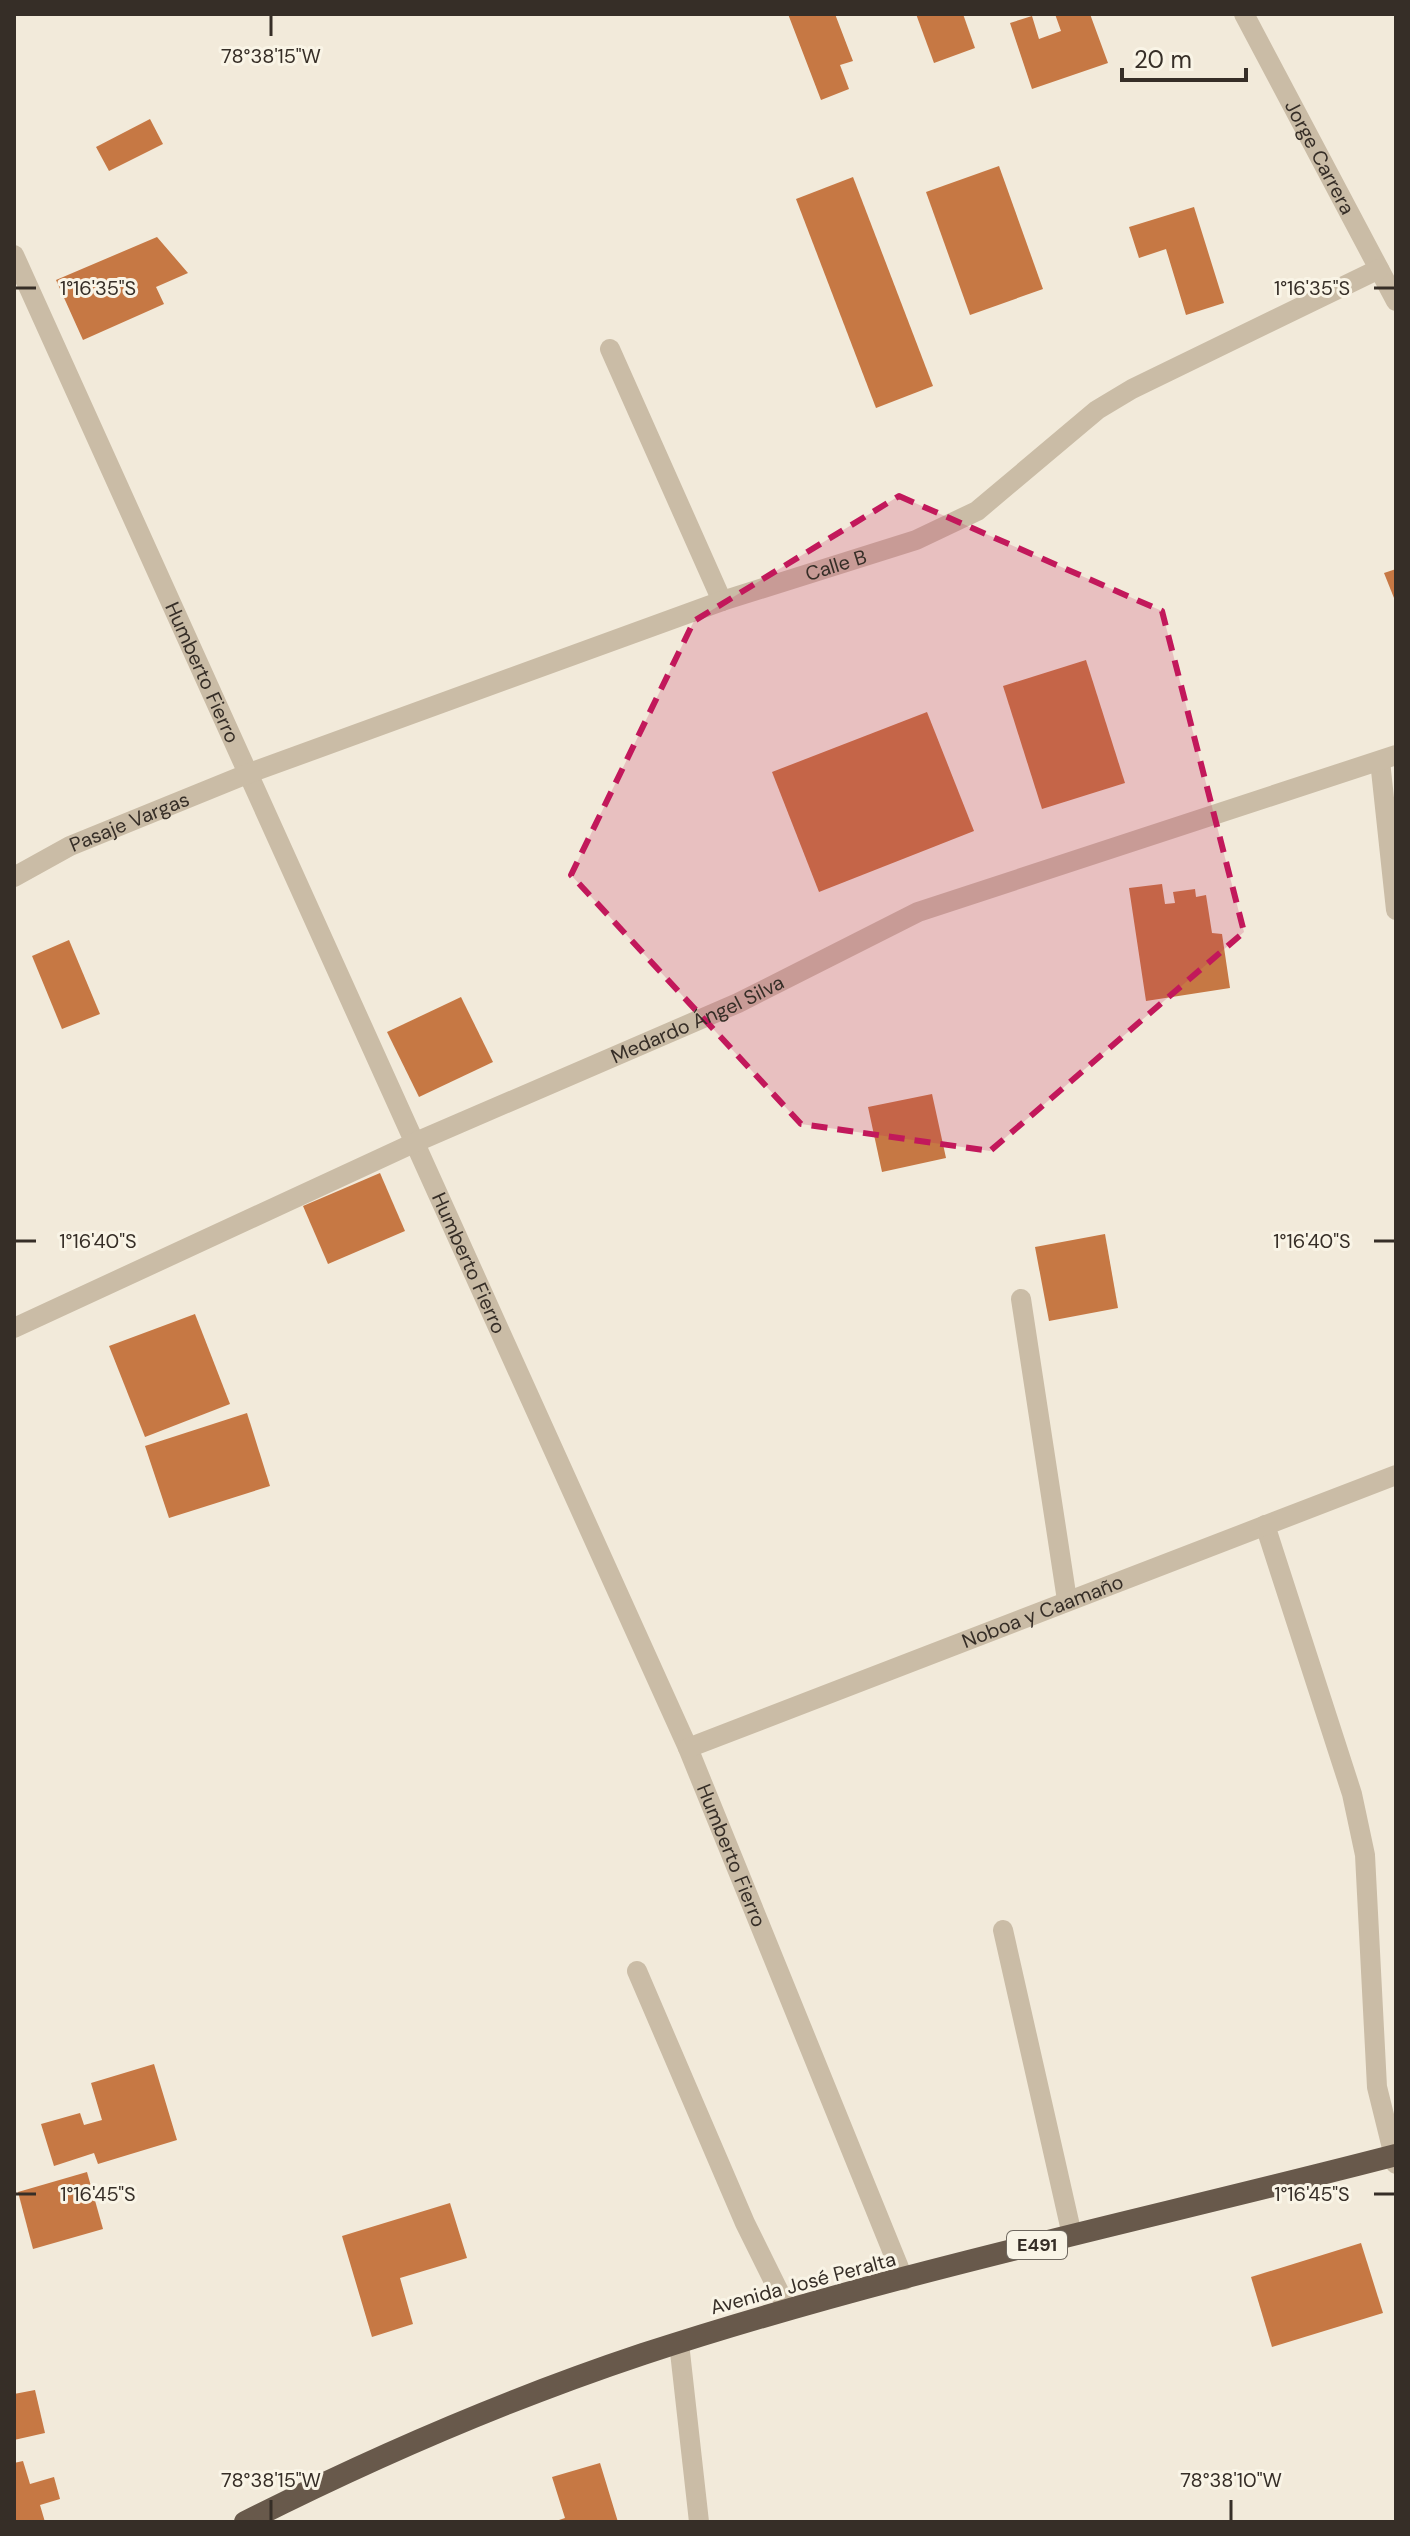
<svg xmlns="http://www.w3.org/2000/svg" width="1410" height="2536" font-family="'DM Sans',sans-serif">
<rect width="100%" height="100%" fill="#f2eada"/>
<!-- building -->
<g fill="#c67844">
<path d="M 788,14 L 835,14 L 853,61 L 840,65 L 849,89 L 821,100 Z"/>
<path d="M 916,14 L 963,14 L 975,48 L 934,63 Z"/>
<path d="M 1055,14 L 1090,14 L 1108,63 L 1032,89 L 1010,23 L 1032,16 L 1039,39 L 1061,31 Z"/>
<path d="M 150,119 L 163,144 L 109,171 L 96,147 Z"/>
<path d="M 999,166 L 1043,289 L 970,315 L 926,192 Z"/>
<path d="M 853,177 L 933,386 L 876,408 L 796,199 Z"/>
<path d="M 1194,207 L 1224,303 L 1186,315 L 1166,249 L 1139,258 L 1129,227 Z"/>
<path d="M 157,237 L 188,273 L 156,287 L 164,304 L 83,340 L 56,280 Z"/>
<path d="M 1396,569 L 1396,603 L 1384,573 Z"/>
<path d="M 1086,660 L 1125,783 L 1042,809 L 1003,686 Z"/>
<path d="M 927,712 L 974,831 L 819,892 L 772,772 Z"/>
<path d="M 1162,884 L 1165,904 L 1175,903 L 1173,892 L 1195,889 L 1196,897 L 1206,895 L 1212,933 L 1222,934 L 1230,988 L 1146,1001 L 1129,888 Z"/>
<path d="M 69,940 L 100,1014 L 62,1029 L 32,956 Z"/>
<path d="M 461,997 L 493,1062 L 419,1097 L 387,1032 Z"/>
<path d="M 932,1094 L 946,1158 L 882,1172 L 868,1107 Z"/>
<path d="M 380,1173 L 405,1231 L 328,1264 L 303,1206 Z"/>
<path d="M 1105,1234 L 1118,1308 L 1049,1321 L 1035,1247 Z"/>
<path d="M 195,1314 L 230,1404 L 145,1437 L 109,1346 Z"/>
<path d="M 247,1413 L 270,1486 L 169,1518 L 145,1446 Z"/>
<path d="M 154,2064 L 177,2140 L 98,2164 L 94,2153 L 54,2166 L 41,2124 L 80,2113 L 84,2125 L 102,2120 L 91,2083 Z"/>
<path d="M 87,2172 L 103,2229 L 33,2249 L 18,2192 Z"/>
<path d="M 450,2203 L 467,2258 L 400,2278 L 413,2324 L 372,2337 L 342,2236 Z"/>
<path d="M 1361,2243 L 1383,2313 L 1272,2347 L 1251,2277 Z"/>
<path d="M 35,2390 L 45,2433 L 14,2440 L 14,2394 Z"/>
<path d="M 23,2461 L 30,2484 L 54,2477 L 60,2499 L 40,2505 L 45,2522 L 14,2522 L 14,2463 Z"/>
<path d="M 600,2463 L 618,2522 L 553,2522 L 565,2518 L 552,2477 Z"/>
</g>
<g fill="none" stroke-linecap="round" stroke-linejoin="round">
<!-- service -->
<g stroke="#cabca6" stroke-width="20">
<path d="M 610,349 L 722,601"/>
<path d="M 1003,1930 L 1072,2235"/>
</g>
<!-- minor -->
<g stroke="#cabca6" stroke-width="20">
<path id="s1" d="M 1244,14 L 1396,301"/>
<path id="s2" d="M 14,255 L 688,1748 L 904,2280"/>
<path d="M 1380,761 L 1396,910"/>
<path id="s3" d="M 14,877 L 70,846 L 247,774 L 722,601 L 916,540 L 977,511 L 1097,410 L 1132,389 L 1379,269"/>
<path d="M 1021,1299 L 1067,1600"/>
<path id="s4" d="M 14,1328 L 416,1142 L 738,1003 L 918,912 L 1396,755"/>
<path d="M 1265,1525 L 1352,1794 L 1365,1855 L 1377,2087 L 1396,2164"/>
<path id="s5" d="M 688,1748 L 1396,1475"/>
<path d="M 637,1971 L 745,2223 L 788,2310"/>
<path d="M 679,2343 L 699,2522"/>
</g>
<!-- trunk -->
<path stroke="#68594b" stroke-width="22" d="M 245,2522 C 372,2458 508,2399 643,2354 C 890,2273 1145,2220 1396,2155"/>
</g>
<!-- marked area -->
<path fill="#c2185b" fill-opacity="0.2" stroke="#c2185b" stroke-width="6" stroke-dasharray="16 10" stroke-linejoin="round" d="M 899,496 L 1162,611 L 1244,932 L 990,1151 L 801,1124 L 571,875 L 694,621 Z"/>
<!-- ticks -->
<path fill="none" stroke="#362e27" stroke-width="3" d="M 271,16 L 271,36M 16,288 L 36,288M 1374,288 L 1394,288M 16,1241 L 36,1241M 1374,1241 L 1394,1241M 16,2194 L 36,2194M 1374,2194 L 1394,2194M 271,2500 L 271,2520M 1231,2500 L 1231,2520"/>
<g text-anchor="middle" stroke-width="6" stroke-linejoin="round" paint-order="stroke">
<!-- shield labels -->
<rect fill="#f9f4e6" stroke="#706960" stroke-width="2" x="1007" y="2231" width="60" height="28" rx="6"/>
<g font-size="18" font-weight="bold" fill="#362e27">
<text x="1037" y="2251">E491</text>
</g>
<!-- street labels -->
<g font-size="20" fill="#362e27" stroke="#f9f4e6">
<text dy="7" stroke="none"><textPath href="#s1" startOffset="162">Jorge Carrera</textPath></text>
<text dy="7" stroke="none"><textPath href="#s3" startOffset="880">Calle B</textPath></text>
<text dy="7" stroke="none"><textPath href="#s2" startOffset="458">Humberto Fierro</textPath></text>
<text dy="7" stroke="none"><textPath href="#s3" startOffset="128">Pasaje Vargas</textPath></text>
<text dy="7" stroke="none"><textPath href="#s4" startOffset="750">Medardo Ángel Silva</textPath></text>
<text dy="7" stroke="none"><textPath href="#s2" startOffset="1106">Humberto Fierro</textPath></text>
<text dy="7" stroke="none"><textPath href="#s5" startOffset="380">Noboa y Caamaño</textPath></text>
<text dy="7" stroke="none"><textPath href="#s2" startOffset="1754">Humberto Fierro</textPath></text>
<text transform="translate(803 2283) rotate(-15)" y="7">Avenida José Peralta</text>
</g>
</g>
<g font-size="20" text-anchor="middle" fill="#362e27" stroke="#f9f4e6" stroke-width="6" stroke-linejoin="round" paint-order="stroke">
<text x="271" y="63">78°38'15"W</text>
<text x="98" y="295">1°16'35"S</text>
<text x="1312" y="295">1°16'35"S</text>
<text x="98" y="1248">1°16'40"S</text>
<text x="1312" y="1248">1°16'40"S</text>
<text x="98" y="2201">1°16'45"S</text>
<text x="1312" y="2201">1°16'45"S</text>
<text x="271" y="2487">78°38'15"W</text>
<text x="1231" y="2487">78°38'10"W</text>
</g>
<!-- border -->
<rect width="1410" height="2536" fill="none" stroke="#362e27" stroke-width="32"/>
<!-- scale -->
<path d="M1122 68v12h124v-12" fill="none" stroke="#362e27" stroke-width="4"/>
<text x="1134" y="68" font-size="24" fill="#362e27" stroke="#f9f4e6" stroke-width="6" paint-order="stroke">20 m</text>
</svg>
